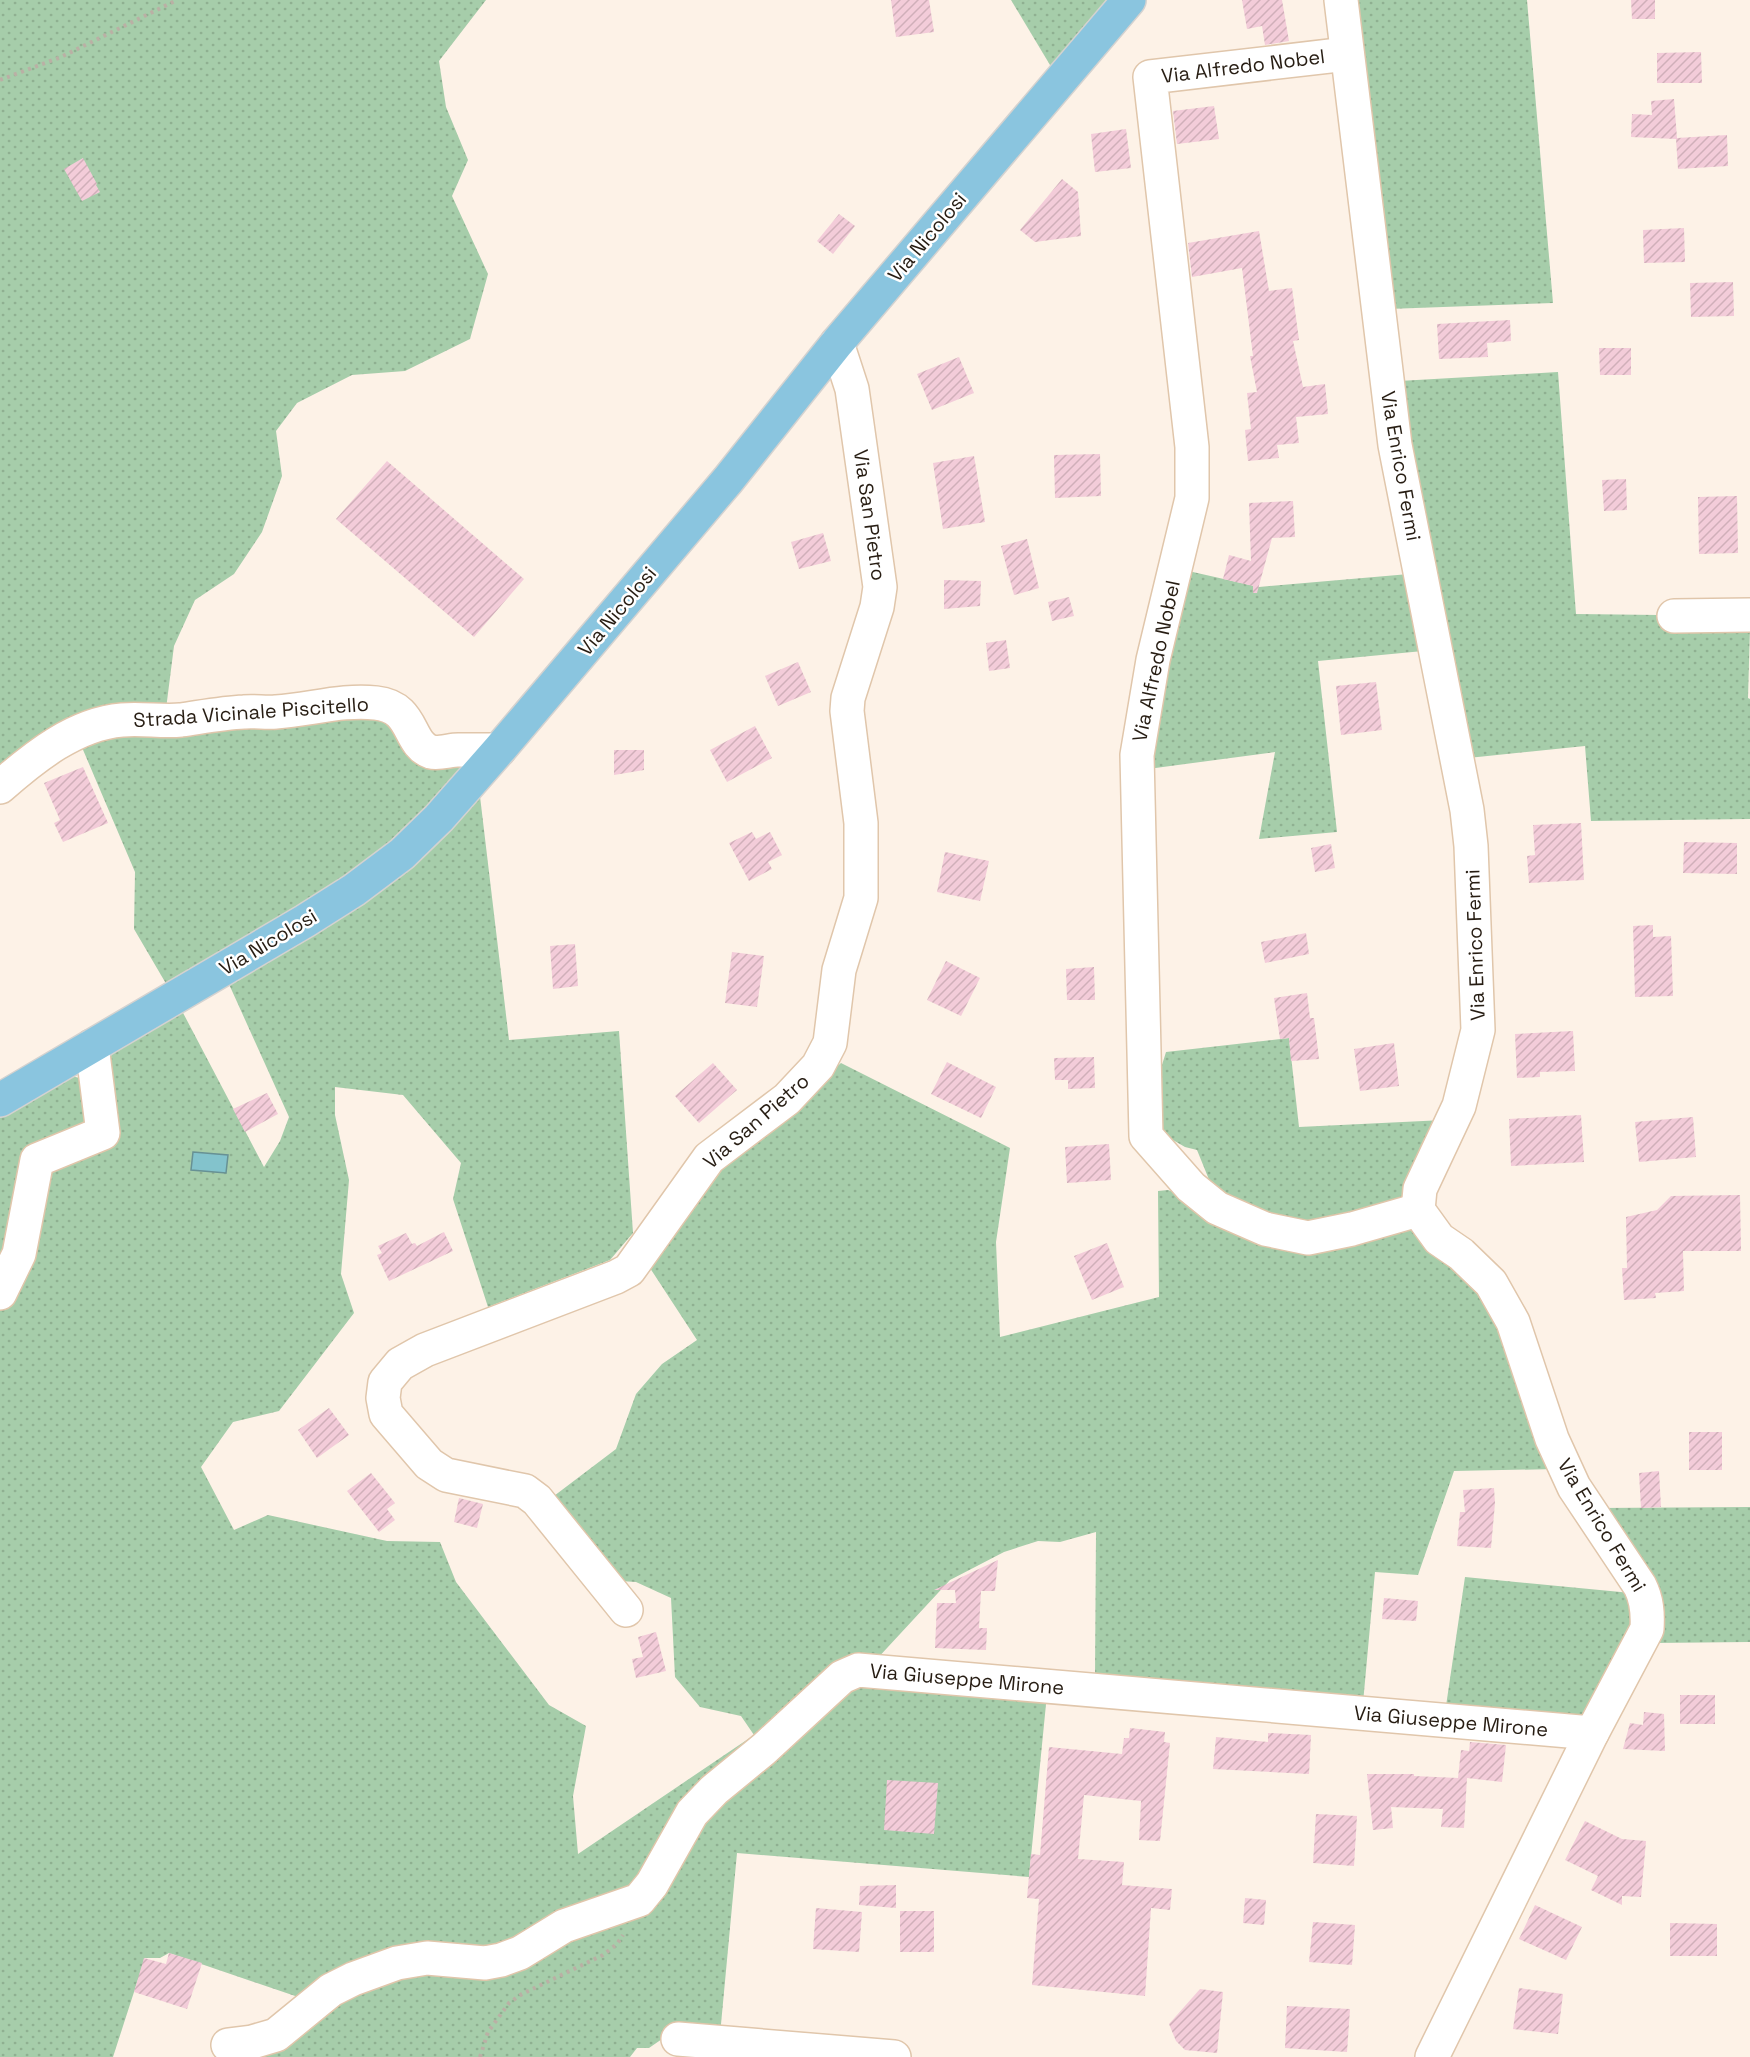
<svg xmlns="http://www.w3.org/2000/svg" width="1750" height="2057" font-family="'Space Grotesk',sans-serif">
<defs>
<pattern id="grass-dots" width="8" height="8" patternUnits="userSpaceOnUse" patternTransform="scale(1.5)"><rect width="8" height="8" fill="#a6cdaa"/><path d="M2 2h.1M6 6h.1" fill="none" stroke="#8fb091" stroke-width="1.8" stroke-linecap="round"/></pattern>
<pattern id="building-hatch" width="6" height="6" patternUnits="userSpaceOnUse" patternTransform="scale(1.5)"><rect width="6" height="6" fill="#f3ccd9"/><path d="M-1 1l2-2M0 6l6-6M5 7l2-2" fill="none" stroke="#d0afb9"/></pattern>
</defs>
<rect width="100%" height="100%" fill="#fdf2e7"/>
<!-- grass -->
<g fill="url(#grass-dots)">
<path d="M 0,0 L 486,0 L 439,61 L 446,107 L 468,160 L 452,196 L 488,274 L 470,339 L 405,371 L 352,375 L 297,403 L 276,431 L 282,476 L 262,532 L 234,574 L 195,600 L 174,646 L 166,709 L 0,775 Z"/>
<path d="M 1011,0 L 1113,0 L 1053,70 Z"/>
<path d="M 1353,0 L 1527,0 L 1553,303 L 1388,309 Z"/>
<path d="M 1558,372 L 1576,614 L 1659,615 L 1661,628 L 1750,627 L 1748,698 L 1750,699 L 1750,819 L 1591,821 L 1585,746 L 1468,758 L 1399,381 Z"/>
<path d="M 1184,570 L 1259,587 L 1409,574 L 1423,651 L 1318,661 L 1337,832 L 1259,839 L 1275,752 L 1148,769 Z"/>
<path d="M 369,710 L 477,758 L 391,848 L 357,874 L 168,987 L 134,929 L 135,872 L 78,738 Z"/>
<path d="M 479,788 L 509,1040 L 619,1031 L 633,1233 L 610,1260 L 488,1307 L 453,1199 L 461,1163 L 403,1095 L 335,1087 L 335,1115 L 349,1180 L 341,1274 L 354,1313 L 279,1411 L 233,1422 L 201,1467 L 234,1530 L 268,1515 L 387,1541 L 440,1542 L 456,1582 L 549,1705 L 586,1726 L 573,1796 L 578,1854 L 754,1735 L 741,1716 L 700,1707 L 675,1677 L 671,1598 L 636,1582 L 620,1581 L 550,1499 L 616,1449 L 636,1394 L 662,1364 L 697,1340 L 648,1265 L 722,1166 L 841,1063 L 1010,1148 L 996,1242 L 1000,1337 L 1159,1297 L 1158,1191 L 1168,1190 L 1192,1199 L 1233,1223 L 1412,1226 L 1494,1300 L 1556,1469 L 1454,1471 L 1418,1575 L 1375,1572 L 1363,1703 L 1095,1678 L 1096,1532 L 1060,1542 L 1038,1541 L 1004,1552 L 950,1580 L 875,1661 L 858,1663 L 648,1879 L 528,1943 L 307,2000 L 169,1953 L 160,1958 L 145,1958 L 113,2057 L 0,2057 L 0,1116 L 68,1075 L 91,1081 L 107,1074 L 113,1047 L 181,1009 L 264,1167 L 280,1141 L 289,1117 L 228,982 Z"/>
<path d="M 1289,1038 L 1299,1127 L 1444,1120 L 1411,1189 L 1402,1197 L 1379,1209 L 1316,1228 L 1230,1203 L 1210,1182 L 1197,1150 L 1185,1147 L 1166,1136 L 1157,1124 L 1157,1081 L 1166,1052 Z"/>
<path d="M 1750,1507 L 1750,1642 L 1653,1643 L 1598,1508 Z"/>
<path d="M 1465,1577 L 1631,1593 L 1638,1611 L 1585,1716 L 1446,1706 Z"/>
<path d="M 853,1679 L 1047,1694 L 1029,1877 L 737,1853 L 720,2035 L 678,2028 L 649,2048 L 637,2048 L 630,2057 L 254,2057 L 330,2001 L 423,1965 L 642,1904 L 698,1816 Z"/>
</g>
<!-- water -->
<path fill="#83c3cc" stroke="#679194" stroke-width="1.5" d="M 193,1152 L 228,1155 L 226,1173 L 191,1170 Z"/>
<!-- building -->
<g fill="url(#building-hatch)">
<path d="M 891,0 L 929,0 L 934,32 L 896,37 Z"/>
<path d="M 1242,0 L 1282,0 L 1289,41 L 1265,45 L 1262,26 L 1247,29 Z"/>
<path d="M 1631,0 L 1655,0 L 1655,19 L 1632,19 Z"/>
<path d="M 1701,52 L 1702,83 L 1657,83 L 1657,53 Z"/>
<path d="M 1674,99 L 1677,138 L 1727,135 L 1728,166 L 1678,169 L 1676,139 L 1631,137 L 1632,114 L 1652,115 L 1651,101 Z"/>
<path d="M 1214,106 L 1219,139 L 1177,144 L 1173,111 Z"/>
<path d="M 1126,129 L 1131,168 L 1095,172 L 1091,134 Z"/>
<path d="M 83,158 L 97,184 L 96,185 L 100,192 L 82,201 L 64,169 Z"/>
<path d="M 1062,179 L 1078,192 L 1081,236 L 1035,242 L 1020,230 Z"/>
<path d="M 839,214 L 855,226 L 833,254 L 817,241 Z"/>
<path d="M 1684,228 L 1685,262 L 1644,263 L 1643,230 Z"/>
<path d="M 1259,231 L 1269,291 L 1292,288 L 1299,340 L 1293,341 L 1303,387 L 1325,384 L 1328,414 L 1296,417 L 1299,443 L 1277,445 L 1279,458 L 1248,461 L 1245,430 L 1251,429 L 1247,393 L 1257,392 L 1250,356 L 1253,356 L 1242,268 L 1192,277 L 1188,243 Z"/>
<path d="M 1733,282 L 1734,316 L 1691,317 L 1690,283 Z"/>
<path d="M 1510,320 L 1511,341 L 1487,343 L 1488,357 L 1439,359 L 1437,324 Z"/>
<path d="M 1599,348 L 1631,348 L 1631,375 L 1600,375 Z"/>
<path d="M 959,357 L 974,393 L 932,410 L 917,374 Z"/>
<path d="M 1100,454 L 1101,496 L 1055,498 L 1054,455 Z"/>
<path d="M 974,456 L 985,522 L 943,529 L 933,463 Z"/>
<path d="M 387,461 L 524,579 L 474,637 L 336,519 Z"/>
<path d="M 1626,479 L 1627,510 L 1604,511 L 1602,480 Z"/>
<path d="M 1737,496 L 1738,553 L 1699,554 L 1698,497 Z"/>
<path d="M 1293,501 L 1295,537 L 1272,538 L 1257,593 L 1253,593 L 1253,586 L 1223,579 L 1229,555 L 1251,561 L 1249,503 Z"/>
<path d="M 823,533 L 831,561 L 799,569 L 791,542 Z"/>
<path d="M 1027,539 L 1039,588 L 1014,595 L 1001,546 Z"/>
<path d="M 944,580 L 981,581 L 980,606 L 944,609 Z"/>
<path d="M 1069,597 L 1074,616 L 1052,621 L 1048,602 Z"/>
<path d="M 1006,640 L 1010,668 L 989,671 L 986,643 Z"/>
<path d="M 798,662 L 811,692 L 778,706 L 765,676 Z"/>
<path d="M 1376,682 L 1382,730 L 1341,735 L 1336,686 Z"/>
<path d="M 755,726 L 772,758 L 727,782 L 710,750 Z"/>
<path d="M 614,750 L 644,750 L 644,770 L 614,775 Z"/>
<path d="M 83,767 L 108,823 L 63,842 L 54,823 L 60,820 L 44,783 Z"/>
<path d="M 1581,823 L 1584,880 L 1529,883 L 1527,856 L 1535,855 L 1533,825 Z"/>
<path d="M 752,832 L 756,839 L 770,832 L 782,855 L 768,862 L 772,869 L 749,881 L 729,843 Z"/>
<path d="M 1684,842 L 1737,843 L 1737,874 L 1683,873 Z"/>
<path d="M 1331,844 L 1335,868 L 1315,872 L 1311,848 Z"/>
<path d="M 945,852 L 989,861 L 980,901 L 937,892 Z"/>
<path d="M 1653,925 L 1653,937 L 1671,936 L 1673,996 L 1635,997 L 1633,926 Z"/>
<path d="M 1306,933 L 1309,954 L 1265,963 L 1261,942 Z"/>
<path d="M 575,944 L 578,986 L 553,989 L 550,946 Z"/>
<path d="M 732,952 L 764,956 L 757,1007 L 725,1003 Z"/>
<path d="M 946,961 L 980,978 L 961,1016 L 927,1000 Z"/>
<path d="M 1094,967 L 1095,1000 L 1067,1000 L 1066,969 Z"/>
<path d="M 1307,993 L 1310,1018 L 1314,1018 L 1319,1059 L 1291,1061 L 1289,1038 L 1280,1039 L 1274,998 Z"/>
<path d="M 1573,1031 L 1575,1071 L 1540,1072 L 1540,1077 L 1517,1078 L 1515,1034 Z"/>
<path d="M 1394,1043 L 1399,1086 L 1360,1091 L 1354,1049 Z"/>
<path d="M 1094,1057 L 1095,1088 L 1068,1089 L 1068,1080 L 1055,1080 L 1054,1058 Z"/>
<path d="M 947,1062 L 996,1087 L 981,1118 L 931,1094 Z"/>
<path d="M 713,1063 L 737,1090 L 699,1123 L 675,1096 Z"/>
<path d="M 267,1093 L 278,1114 L 245,1132 L 233,1109 Z"/>
<path d="M 1581,1115 L 1584,1162 L 1511,1166 L 1509,1119 Z"/>
<path d="M 1693,1117 L 1696,1157 L 1639,1162 L 1635,1122 Z"/>
<path d="M 1109,1144 L 1111,1180 L 1067,1183 L 1065,1147 Z"/>
<path d="M 1740,1195 L 1741,1251 L 1683,1251 L 1684,1291 L 1655,1293 L 1656,1298 L 1624,1300 L 1622,1268 L 1627,1268 L 1626,1217 L 1657,1210 L 1671,1196 Z"/>
<path d="M 444,1232 L 453,1251 L 389,1281 L 377,1255 L 382,1253 L 378,1246 L 406,1233 L 412,1244 L 415,1243 L 417,1246 Z"/>
<path d="M 1107,1243 L 1124,1287 L 1092,1300 L 1074,1256 Z"/>
<path d="M 329,1408 L 349,1435 L 317,1458 L 298,1430 Z"/>
<rect x="1689" y="1432" width="33" height="38"/>
<path d="M 1659,1471 L 1661,1507 L 1641,1508 L 1639,1473 Z"/>
<path d="M 371,1473 L 395,1503 L 387,1509 L 395,1520 L 379,1532 L 347,1491 Z"/>
<path d="M 1494,1488 L 1495,1503 L 1491,1548 L 1457,1546 L 1460,1512 L 1465,1512 L 1463,1490 Z"/>
<path d="M 459,1498 L 483,1504 L 477,1528 L 454,1522 Z"/>
<path d="M 998,1560 L 995,1591 L 981,1591 L 979,1628 L 987,1628 L 986,1650 L 935,1648 L 937,1603 L 956,1603 L 955,1590 L 934,1590 Z"/>
<path d="M 1384,1598 L 1418,1601 L 1416,1621 L 1382,1619 Z"/>
<path d="M 656,1632 L 666,1671 L 636,1678 L 632,1659 L 643,1657 L 638,1637 Z"/>
<rect x="1680" y="1695" width="35" height="29"/>
<path d="M 1644,1712 L 1664,1714 L 1665,1751 L 1623,1749 L 1630,1723 L 1643,1725 Z"/>
<path d="M 1130,1728 L 1165,1732 L 1164,1742 L 1170,1743 L 1160,1841 L 1139,1840 L 1141,1801 L 1084,1795 L 1078,1859 L 1124,1862 L 1122,1885 L 1172,1889 L 1170,1910 L 1151,1908 L 1145,1996 L 1032,1985 L 1039,1899 L 1027,1898 L 1031,1854 L 1040,1855 L 1049,1747 L 1122,1754 L 1124,1738 L 1129,1738 Z"/>
<path d="M 1268,1733 L 1311,1735 L 1309,1774 L 1213,1769 L 1216,1737 L 1268,1742 Z"/>
<path d="M 1470,1742 L 1506,1745 L 1502,1782 L 1467,1778 L 1464,1828 L 1441,1827 L 1443,1809 L 1391,1807 L 1393,1828 L 1373,1830 L 1367,1774 L 1414,1774 L 1414,1776 L 1458,1778 L 1461,1750 L 1469,1751 Z"/>
<path d="M 887,1780 L 938,1783 L 934,1834 L 884,1830 Z"/>
<path d="M 1316,1814 L 1357,1816 L 1354,1866 L 1313,1863 Z"/>
<path d="M 1585,1821 L 1622,1839 L 1646,1841 L 1641,1897 L 1622,1896 L 1622,1905 L 1591,1890 L 1598,1876 L 1565,1860 Z"/>
<path d="M 896,1885 L 896,1908 L 859,1905 L 860,1886 Z"/>
<path d="M 1245,1898 L 1266,1900 L 1264,1925 L 1243,1923 Z"/>
<path d="M 1535,1905 L 1582,1927 L 1566,1960 L 1519,1939 Z"/>
<path d="M 816,1908 L 862,1912 L 859,1952 L 813,1949 Z"/>
<rect x="900" y="1911" width="34" height="41"/>
<path d="M 1313,1922 L 1355,1925 L 1352,1965 L 1309,1962 Z"/>
<path d="M 1670,1923 L 1717,1924 L 1717,1956 L 1670,1956 Z"/>
<path d="M 169,1953 L 202,1963 L 187,2009 L 134,1992 L 144,1958 L 166,1964 Z"/>
<path d="M 1519,1988 L 1563,1994 L 1558,2034 L 1513,2029 Z"/>
<path d="M 1200,1989 L 1223,1992 L 1217,2053 L 1185,2050 L 1176,2041 L 1169,2024 Z"/>
<path d="M 1287,2006 L 1350,2009 L 1347,2052 L 1285,2048 Z"/>
</g>
<g fill="none" stroke-linecap="round" stroke-linejoin="round">
<!-- minor casing -->
<g stroke="#e0c6ab" stroke-width="36">
<g id="minor">
<path d="M 1341,0 L 1395,445 L 1467,810 L 1471,846 L 1478,1030 L 1459,1106 L 1420,1189 L 1418,1210 L 1439,1239 L 1461,1254 L 1491,1283 L 1513,1322 L 1552,1439 L 1574,1487 L 1640,1586 C 1647,1600 1648,1613 1647,1629 L 1592,1733 L 1432,2057"/>
<path d="M 1347,54 L 1150,77 L 1192,447 L 1192,498 L 1153,660 L 1137,755 L 1146,1136 L 1191,1187 L 1217,1208 L 1265,1229 L 1308,1238 L 1352,1229 L 1418,1210"/>
<path d="M 1674,616 L 1750,615"/>
<path d="M 0,787 C 34,757 75,724 122,720 C 142,718 162,722 181,720 C 202,717 223,713 244,712 C 255,711 266,713 276,712 C 309,710 343,699 376,703 C 415,707 407,744 431,752 C 439,754 450,750 458,750 C 472,750 486,750 499,750"/>
<path d="M 0,1293 L 19,1254 L 37,1160 L 103,1133 L 92,1046"/>
<path d="M 626,1610 L 537,1500 L 525,1491 L 446,1475 L 429,1464 L 386,1414 L 383,1398 L 385,1382 L 400,1364 L 425,1350 L 616,1277 L 629,1270 L 709,1158 L 787,1099 L 818,1066 L 830,1043 L 839,970 L 861,898 L 861,823 L 847,711 L 848,698 L 877,607 L 880,587 L 852,389 L 837,343"/>
<path d="M 678,2039 L 894,2057"/>
<path d="M 228,2045 L 252,2042 L 276,2035 L 331,1990 L 353,1979 L 397,1963 L 427,1958 L 485,1963 L 501,1960 L 520,1953 L 564,1926 L 639,1900 L 652,1884 L 692,1813 L 714,1790 L 764,1749 L 842,1677 L 858,1670 L 1592,1733"/>
</g>
</g>
<!-- major casing -->
<g stroke="#d4d2d0" stroke-width="36">
<path id="major" d="M 0,1100 L 305,921 L 354,890 L 402,854 L 439,818 L 499,750 L 728,480 L 837,343 L 1129,0"/>
</g>
<!-- path -->
<g stroke="#bab0a5" stroke-width="4" stroke-dasharray="3 4.5" stroke-linecap="butt">
<path d="M 0,80 L 61,57 L 177,0"/>
<path d="M 480,2057 L 488,2032 L 509,2003 L 522,1994 L 603,1955 L 617,1944 L 623,1935"/>
</g>
<!-- minor -->
<use href="#minor" stroke="#fff" stroke-width="33"/>
<!-- major -->
<use href="#major" stroke="#8ac5df" stroke-width="33"/>
</g>
<g text-anchor="middle" stroke-width="5" stroke-linejoin="round" paint-order="stroke">
<!-- street labels -->
<g font-size="20" fill="#271d13" stroke="#fff">
<text transform="translate(1243 66) rotate(-7)" y="7">Via Alfredo Nobel</text>
<text transform="translate(927 237) rotate(-50)" y="7">Via Nicolosi</text>
<text transform="translate(1401 466) rotate(80)" y="7">Via Enrico Fermi</text>
<text transform="translate(870 515) rotate(82)" y="7">Via San Pietro</text>
<text transform="translate(617 611) rotate(-50)" y="7">Via Nicolosi</text>
<text transform="translate(1156 661) rotate(-78)" y="7">Via Alfredo Nobel</text>
<text transform="translate(251 712) rotate(-4)" y="7">Strada Vicinale Piscitello</text>
<text transform="translate(268 942) rotate(-31)" y="7">Via Nicolosi</text>
<text transform="translate(1475 945) rotate(-92)" y="7">Via Enrico Fermi</text>
<text transform="translate(756 1121) rotate(-41)" y="7">Via San Pietro</text>
<text transform="translate(1602 1525) rotate(59)" y="7">Via Enrico Fermi</text>
<text transform="translate(967 1679) rotate(5)" y="7">Via Giuseppe Mirone</text>
<text transform="translate(1451 1721) rotate(5)" y="7">Via Giuseppe Mirone</text>
</g>
</g>
</svg>
